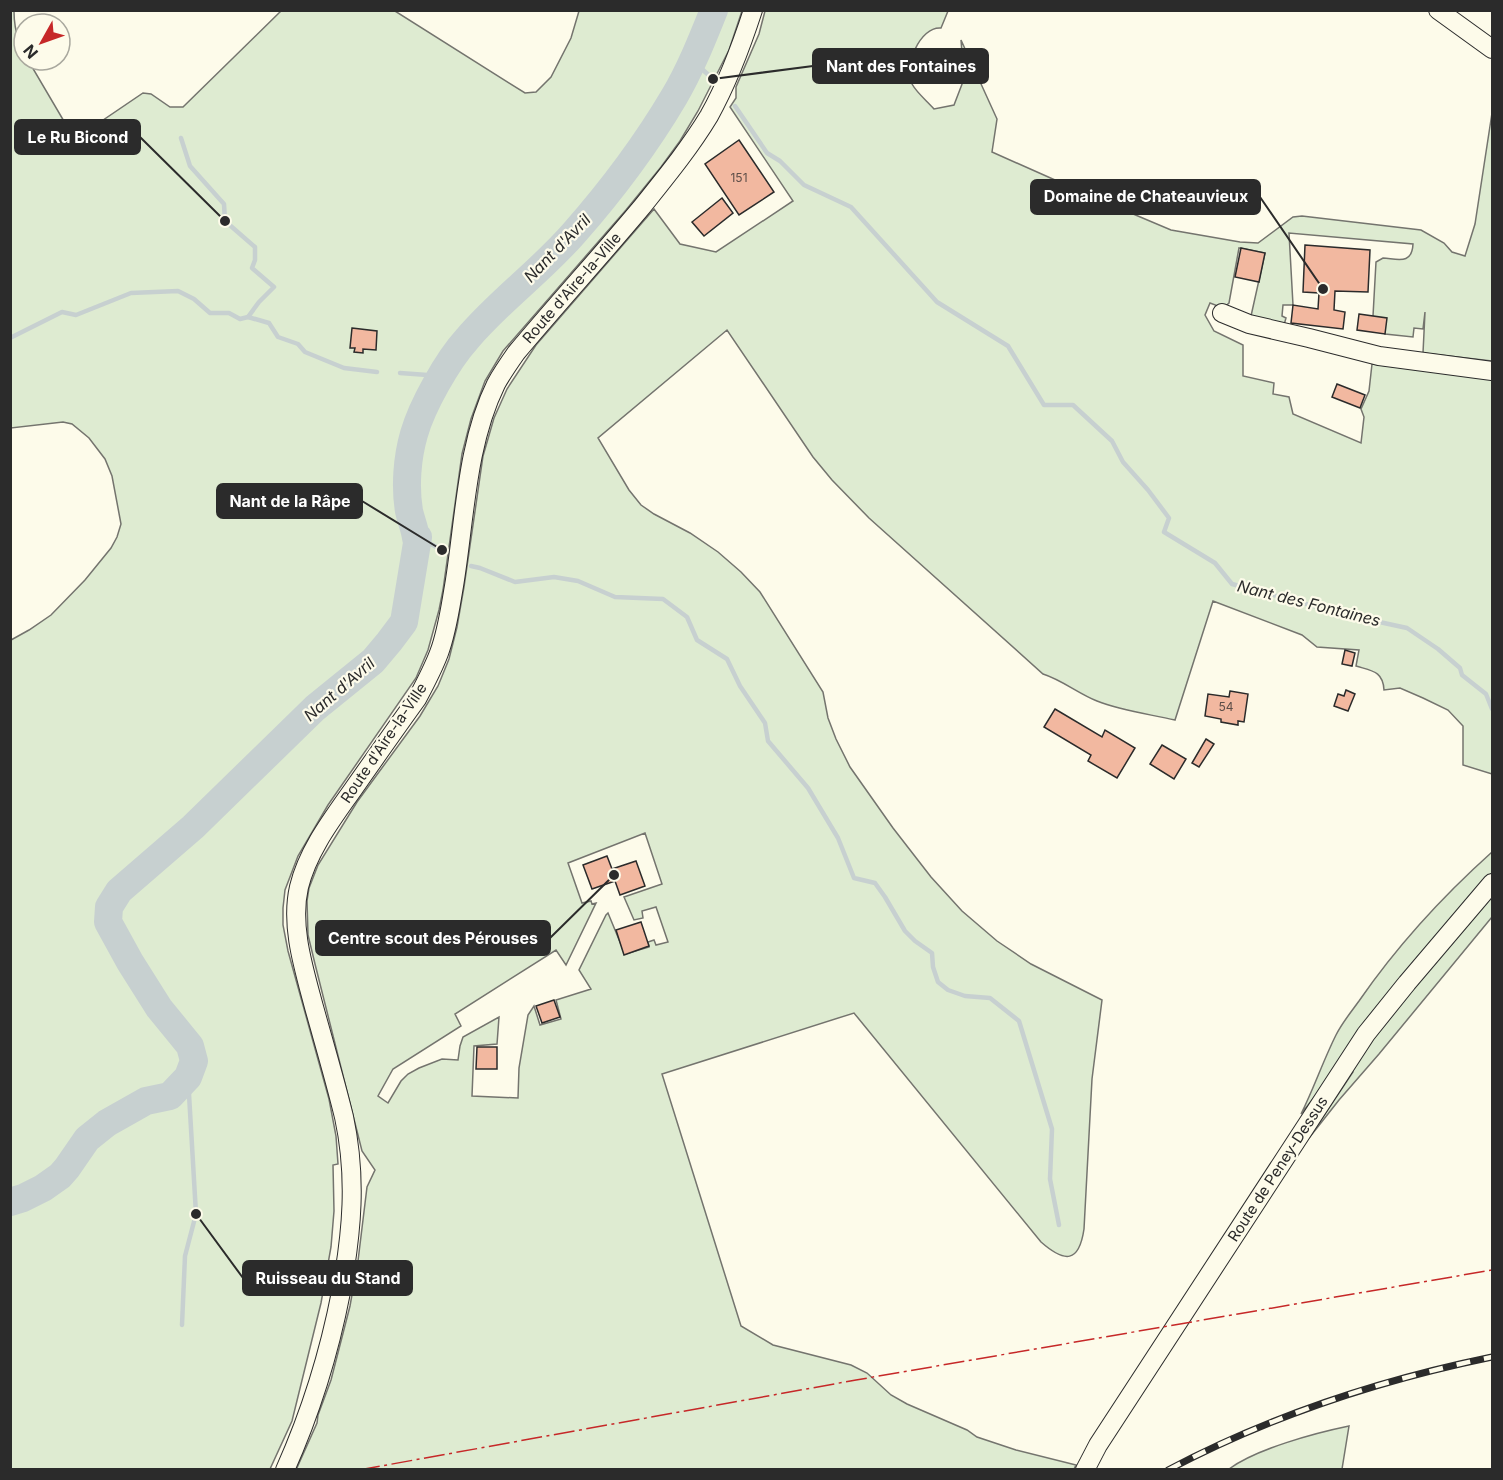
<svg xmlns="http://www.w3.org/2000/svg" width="1503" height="1480" viewBox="0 0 1503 1480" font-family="Inter,sans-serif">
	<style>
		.green { fill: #deebd1; stroke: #74746e; stroke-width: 1.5; fill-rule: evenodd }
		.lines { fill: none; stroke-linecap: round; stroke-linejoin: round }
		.stream { stroke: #c7d0d0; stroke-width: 4.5 }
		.river { stroke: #c7d0d0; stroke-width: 28 }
		.building { fill: #f2b8a0; stroke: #2b2b2b; stroke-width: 1.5 }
		.minor-casing { stroke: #2b2b2b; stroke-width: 20 }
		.minor { stroke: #fdfbea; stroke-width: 18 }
		.rail-casing { stroke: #2b2b2b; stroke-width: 7 }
		.rail { stroke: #fdfbea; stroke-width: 4.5; stroke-dasharray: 14; stroke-linecap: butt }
		.power { stroke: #c62828; stroke-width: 1.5; stroke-dasharray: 21 4.5 3 4.5; stroke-linecap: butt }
		.labels { text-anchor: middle; stroke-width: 4.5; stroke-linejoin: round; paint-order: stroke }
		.number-label { font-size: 12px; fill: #5d4e48 }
		.street-label { font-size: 15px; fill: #2b2b2b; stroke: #fdfbea }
		.water-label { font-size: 16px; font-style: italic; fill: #2b2b2b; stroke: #fdfbea }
		.leader { fill: none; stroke: #2b2b2b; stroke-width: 2 }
		.callout-dot { fill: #2b2b2b; stroke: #fdfbea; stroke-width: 2 }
		.callout { fill: #2b2b2b; stroke: #2b2b2b; stroke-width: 2 }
		.callout-label { font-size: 16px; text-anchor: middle; font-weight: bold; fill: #fff }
	</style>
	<rect width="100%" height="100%" fill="#fdfbea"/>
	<g class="green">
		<path d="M11 11H14C14 21 15 30 19 41 21 48 24 52 24 60H28L65 123 78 137 143 93 151 94 170 107H183L281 11H395L525 93 536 92 551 77 571 38 579 11H742L729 50 698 111 680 141 661 167 626 210 503 351 485 381 471 419 462 454 443 590 439 610 428 650 416 678 328 805 298 856 285 890 283 908V925L288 951 329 1099 336 1136 338 1164 333 1165 334 1211 331 1247 321 1303 292 1421 270 1469H11V640L29 630 51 615 85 580 111 548 117 537 121 524 112 476 105 459 89 438 72 424 63 422 11 428Z"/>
		<path d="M765 11H948L941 28C920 26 903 67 912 84 917 93 927 101 934 109L954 105 964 79 961 40 997 119 992 152 1100 200 1171 230 1240 242 1258 243 1293 217 1302 216 1421 230 1444 243 1452 252 1465 256 1475 224 1492 113V361L1423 353 1425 312 1423 329 1414 328 1413 337 1385 334 1373 316 1376 262 1383 258C1398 259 1412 265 1413 244L1289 233 1293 305H1283L1282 316 1286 318 1284 325 1251 316 1265 253 1239 248 1229 303 1223 308 1210 303 1205 315 1214 331 1243 345V376L1274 383 1273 394 1289 397 1293 414 1361 443 1364 417 1361 409 1369 391 1372 364 1492 379V774L1463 765V726L1448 710 1423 698 1400 688 1384 690C1383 671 1372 671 1356 666L1359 650 1317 647 1302 635 1213 601 1175 720C1149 714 1122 711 1097 701 1079 694 1062 680 1043 674L869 518 832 480 813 457 727 330 598 438 629 490 641 505 654 514 690 533 718 552 741 572 760 592 823 692 828 718 836 739 850 767 893 828 931 877 962 911 997 941 1031 964 1102 1000 1092 1079 1084 1229C1079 1263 1065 1263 1041 1242L854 1013 662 1074 741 1326 773 1345 851 1365 867 1373 891 1395 907 1404 967 1430 977 1437 1016 1450 1076 1465 1074 1469 296 1470 317 1423 318 1415 331 1380 350 1306 358 1261 367 1187 375 1170 362 1151 315 964 308 935 307 901 309 888 318 865 357 802 420 716 438 686 449 659 457 627 464 587 483 456 494 418 507 389 536 345 654 209 680 244 716 252 793 201 730 107 736 98V87L759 34ZM645 833 662 884 624 897 634 920 643 918 642 911 656 907 668 942 656 945 654 940 648 942 649 947 625 954 608 913 606 915 579 970 591 989 556 1000 561 1019 540 1025 534 1006 528 1015 519 1068 518 1098 472 1096 474 1046 497 1044 499 1017 463 1037 460 1046 458 1060 442 1059 419 1068 408 1074 401 1081 388 1103 378 1096 393 1069 461 1026 455 1014 556 950 566 965 596 903 592 904 591 901 582 903 568 863Z"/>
		<path d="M1492 852V873L1473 896 1301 1114C1314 1088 1323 1061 1336 1035 1342 1023 1351 1012 1359 1001 1397 946 1443 896 1492 852Z"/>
		<path d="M1492 894V917L1379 1054 1339 1100 1309 1138 1353 1072 1349 1069 1366 1045Z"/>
		<path d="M1349 1426 1342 1469H1229C1256 1449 1315 1433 1349 1426Z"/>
	</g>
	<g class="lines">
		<g class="stream">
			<path d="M693 61 713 79"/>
			<path d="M735 106 767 153 780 161 804 185 851 207 937 302 1008 346 1044 405H1073L1112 441 1123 462 1148 490 1169 518 1164 532 1215 563 1232 584 1347 615 1407 628 1438 649 1460 668 1462 675 1486 694 1492 709"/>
			<path d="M181 138 190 166 224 204 225 221 255 247V260L252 268 274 287 259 302 248 317"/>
			<path d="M10 338 62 312 76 315 131 293 178 291 194 299 210 313H229L240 319 248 317 269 323 278 337 298 344 305 352 344 368 377 372"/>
			<path d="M400 373 441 376"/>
			<path d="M418 537 442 550"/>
			<path d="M471 566 480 568 515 582 554 577 578 581 615 597 663 599 687 617 697 640 727 659 740 686 765 723 768 741 808 788 838 838 854 878 875 883 885 897 905 931 915 941 932 953 933 967 938 982 948 990 965 996 990 998 1019 1021 1052 1129 1050 1179 1059 1225"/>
			<path d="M182 1325 185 1256 196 1214 188 1077"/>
		</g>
		<path class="river" d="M10 1202 23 1198 43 1188 60 1176 67 1168 87 1139 107 1123 146 1101 170 1096 188 1077 194 1061 190 1046 159 1008 130 962 108 922 109 907 119 891 193 827 315 708 373 661 389 642 404 622 418 537 416 538C415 529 411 520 409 511 405 487 407 458 414 434 422 406 447 361 467 339 499 301 541 271 574 233 611 191 645 146 674 97 690 70 702 40 714 10"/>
	</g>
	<g class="building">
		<path d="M739 140 774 192 739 215 705 164Z"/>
		<path d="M722 198 733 213 704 236 692 222Z"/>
		<path d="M1305 245 1370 250 1368 292 1335 291 1334 310 1345 312 1343 329 1291 323 1293 305 1318 309 1319 293 1303 292Z"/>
		<path d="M1241 248 1265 253 1259 282 1235 277Z"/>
		<path d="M1359 314 1387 318 1385 334 1357 330Z"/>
		<path d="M352 328 377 331 376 350 363 349V353L354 352 355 348H350Z"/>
		<path d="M1337 384 1365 395 1360 408 1332 397Z"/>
		<path d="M1345 650 1355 653 1352 666 1342 664Z"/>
		<path d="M1346 690 1355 694 1348 711 1334 706 1338 694 1344 696Z"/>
		<path d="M1230 691 1248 694 1244 722 1238 721V725L1221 722V719L1205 716 1208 694 1229 697Z"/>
		<path d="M1055 709 1102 737 1105 730 1135 748 1117 778 1088 761 1091 755 1044 727Z"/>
		<path d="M1206 739 1214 744 1199 767 1192 763Z"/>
		<path d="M1162 745 1186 759 1174 779 1150 764Z"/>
		<path d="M607 856 612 869 636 861 645 886 620 895 615 881 592 889 583 865Z"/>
		<path d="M641 922 649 946 624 955 616 930Z"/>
		<path d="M554 1000 560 1017 542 1023 536 1006Z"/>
		<path d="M477 1047H497V1069H476Z"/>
	</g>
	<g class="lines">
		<g class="minor-casing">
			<g id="minor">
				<path d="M1438 10 1492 49"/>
				<path d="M1222 313 1249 324 1309 338 1379 356 1492 371"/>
				<path d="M285 1470C311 1412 329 1354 341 1292 352 1232 357 1177 344 1117 335 1080 324 1043 314 1007 304 969 290 926 299 887 308 850 333 818 354 788 375 758 396 728 417 699 425 684 433 669 439 653 447 632 450 609 454 586 465 520 466 445 496 384 502 373 509 363 516 353 557 304 600 257 641 208 665 178 689 149 709 116 728 82 741 47 753 10"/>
				<path d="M1085 1470 1098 1445 1366 1034 1407 983 1492 883"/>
			</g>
		</g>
		<use href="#minor" class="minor"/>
		<g class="rail-casing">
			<path id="rail" d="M1168 1470C1270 1416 1380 1380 1492 1357"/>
		</g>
		<use href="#rail" class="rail"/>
		<path class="power" d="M359 1470 856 1380 1492 1270"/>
	</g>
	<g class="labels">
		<g class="number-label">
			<text x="739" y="182">151</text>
			<text x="1226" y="711">54</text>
		</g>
		<g class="street-label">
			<text transform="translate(572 288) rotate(-49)" y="5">Route d'Aire-la-Ville</text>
			<text transform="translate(384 743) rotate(-56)" y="5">Route d'Aire-la-Ville</text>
			<text transform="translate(1278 1169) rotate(-57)" y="5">Route de Peney-Dessus</text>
		</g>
		<g class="water-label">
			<text transform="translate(557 248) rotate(-46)" y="6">Nant d'Avril</text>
			<text transform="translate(1309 603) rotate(14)" y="6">Nant des Fontaines</text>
			<text transform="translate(339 689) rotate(-41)" y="6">Nant d'Avril</text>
		</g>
	</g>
	<path class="leader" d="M713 79L813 66M225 221L140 137M1323 289L1260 197M442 550L362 501M614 875L550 938M196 1214L243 1278"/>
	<g class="callout-dot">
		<circle cx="713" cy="79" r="6"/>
		<circle cx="225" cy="221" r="6"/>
		<circle cx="1323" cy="289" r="6"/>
		<circle cx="442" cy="550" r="6"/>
		<circle cx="614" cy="875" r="6"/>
		<circle cx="196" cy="1214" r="6"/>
	</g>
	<g class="callout">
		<rect x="813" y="49" width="175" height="34" rx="6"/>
		<rect x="15" y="120" width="125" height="34" rx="6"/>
		<rect x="1031" y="180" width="229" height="34" rx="6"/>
		<rect x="217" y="484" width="145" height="34" rx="6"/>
		<rect x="316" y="921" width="234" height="34" rx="6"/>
		<rect x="243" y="1261" width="169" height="34" rx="6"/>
	</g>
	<g class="callout-label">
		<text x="901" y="72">Nant des Fontaines</text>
		<text x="78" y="143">Le Ru Bicond</text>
		<text x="1146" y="202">Domaine de Chateauvieux</text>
		<text x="290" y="507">Nant de la Râpe</text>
		<text x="433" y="944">Centre scout des Pérouses</text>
		<text x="328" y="1284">Ruisseau du Stand</text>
	</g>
	<rect width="1503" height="1480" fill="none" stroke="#2b2b2b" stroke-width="24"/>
	<g transform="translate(42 42) rotate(230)"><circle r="28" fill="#fdfbea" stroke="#a9a89e" stroke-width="1.5"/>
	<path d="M0-4.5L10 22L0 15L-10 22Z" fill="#c62828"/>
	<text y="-9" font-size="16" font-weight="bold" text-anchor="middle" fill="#2b2b2b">N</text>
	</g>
</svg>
